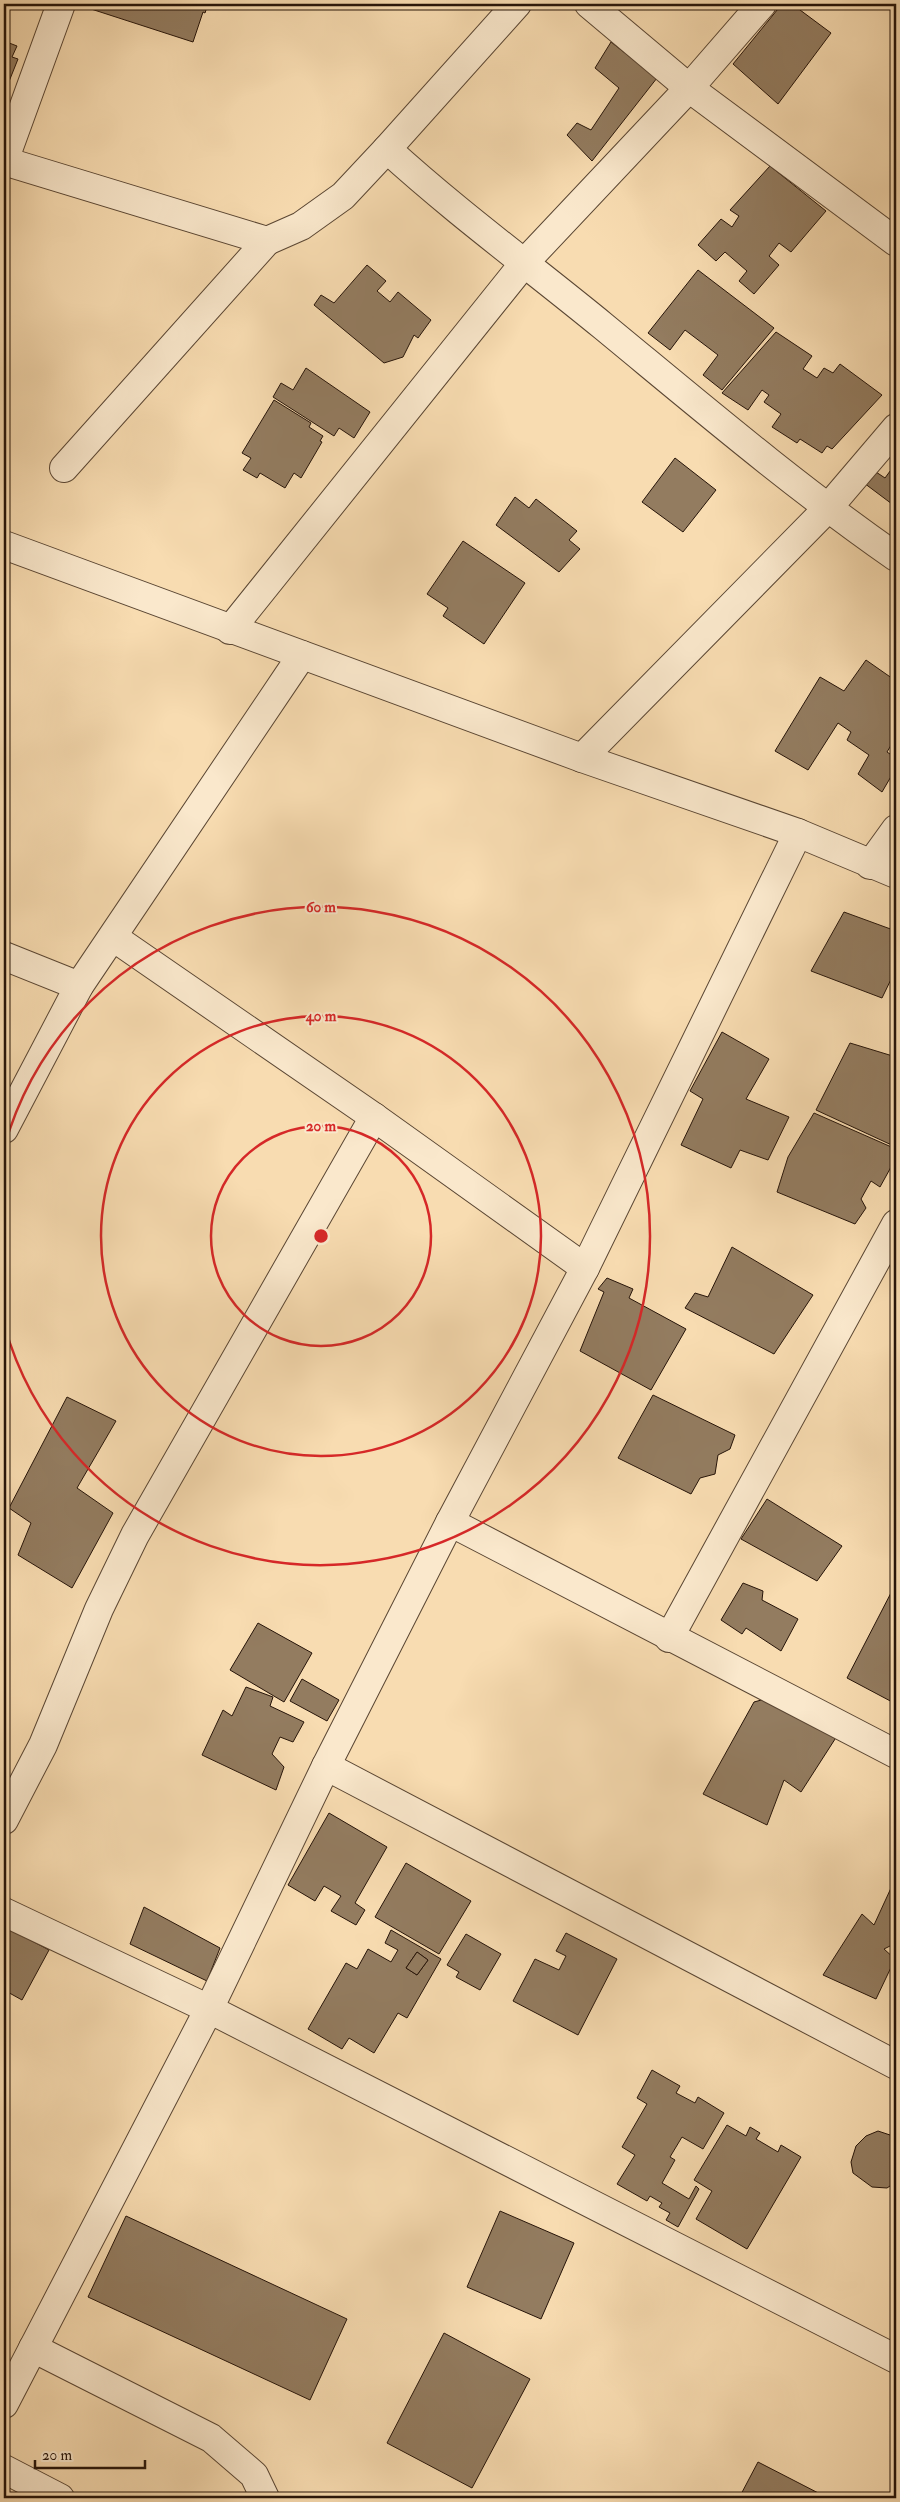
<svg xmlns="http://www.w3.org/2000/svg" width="900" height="2502" viewBox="0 0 900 2502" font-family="'IM FELL Double Pica',serif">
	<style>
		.building { fill: #937c60; stroke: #261409; fill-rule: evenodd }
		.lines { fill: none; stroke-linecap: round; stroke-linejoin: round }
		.minor-casing { stroke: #5a4633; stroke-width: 30 }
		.minor { stroke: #fae8cc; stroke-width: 28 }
		.ring { fill: none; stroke: #d62828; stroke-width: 2.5 }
		.centre { fill: #d62828; stroke: #fae8cc; stroke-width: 2.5 }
		.ring-label { font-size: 15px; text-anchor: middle; font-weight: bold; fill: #d62828; stroke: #fae8cc; stroke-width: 4; stroke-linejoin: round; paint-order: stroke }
	</style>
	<rect width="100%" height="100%" fill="#f8dcb1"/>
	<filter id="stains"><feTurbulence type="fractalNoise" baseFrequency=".004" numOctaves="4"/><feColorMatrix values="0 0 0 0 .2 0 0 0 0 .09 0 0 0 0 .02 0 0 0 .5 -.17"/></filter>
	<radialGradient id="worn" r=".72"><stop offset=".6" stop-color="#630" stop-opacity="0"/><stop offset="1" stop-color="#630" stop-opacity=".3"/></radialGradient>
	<g class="building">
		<path d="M90 4H208L205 13 203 12 193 42 88 8Z"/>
		<path d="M782 4H792L831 33 778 104 733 64Z"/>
		<path d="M4 41 17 46 12 57 18 59 4 94Z"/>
		<path d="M611 42 657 78 592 161 567 135 577 123 591 130 619 88 595 68Z"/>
		<path d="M770 166 826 211 791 252 779 243 769 256 779 265 754 294 739 281 747 271 725 252 716 261 698 245 721 219 732 227 739 216 730 210Z"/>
		<path d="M367 265 386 281 377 291 390 302 398 292 431 320 418 338 414 335 403 357 384 363 314 305 321 295 334 303Z"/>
		<path d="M698 270 774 328 722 390 703 375 718 355 685 330 670 350 648 333Z"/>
		<path d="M776 332 812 356 803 369 817 378 824 368 833 373 840 364 882 395 832 449 827 446 822 453 800 439 797 443 772 427 781 414 764 402 769 395 762 390 748 410 722 393Z"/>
		<path d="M306 368 370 412 354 438 339 428 334 436 273 397 281 383 293 390Z"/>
		<path d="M274 400 311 423 309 427 323 436 320 441 322 442 301 478 294 473 285 488 260 473 257 478 243 470 251 458 242 453Z"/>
		<path d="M675 458 716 490 683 532 642 502Z"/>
		<path d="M896 463V507L864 483 873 470 885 478Z"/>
		<path d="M515 497 529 508 536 499 577 531 569 540 580 549 559 572 496 525Z"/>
		<path d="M463 541 525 583 484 644 443 616 448 608 427 594Z"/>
		<path d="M866 660 896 681V737L887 752 896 758V768L882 792 858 774 869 755 847 740 851 732 838 723 808 770 775 751 820 677 844 691Z"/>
		<path d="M844 912 896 931V969L882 998 811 971Z"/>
		<path d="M722 1032 769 1059 746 1099 789 1117 768 1160 740 1150 731 1168 681 1145 703 1099 690 1091Z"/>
		<path d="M850 1043 896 1057V1147L816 1110Z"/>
		<path d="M814 1113 896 1149V1158L880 1187 871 1181 861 1199 866 1208 855 1224 777 1192 788 1157Z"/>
		<path d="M732 1247 813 1295 774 1354 685 1308 695 1293 708 1297Z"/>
		<path d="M607 1278 633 1289 629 1298 686 1329 651 1390 580 1351 604 1292 598 1289Z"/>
		<path d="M653 1395 735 1435 730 1449 718 1455 715 1474 700 1478 691 1494 618 1458Z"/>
		<path d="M67 1397 116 1421 77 1488 113 1513 72 1588 18 1555 31 1523 9 1508Z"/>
		<path d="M767 1499 842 1546 817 1581 741 1539Z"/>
		<path d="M743 1583 763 1591 762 1600 798 1619 781 1651 746 1628 742 1634 721 1620Z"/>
		<path d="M893 1589 896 1590V1704L847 1678Z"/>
		<path d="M258 1623 312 1653 284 1702 230 1670Z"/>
		<path d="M302 1679 339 1700 327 1721 290 1701Z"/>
		<path d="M246 1687 273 1697 270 1706 304 1722 293 1742 280 1737 272 1754 284 1767 276 1790 202 1755 223 1710 232 1716Z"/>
		<path d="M765 1699 837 1736 801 1792 784 1780 767 1825 703 1794 754 1702Z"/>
		<path d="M329 1813 387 1847 355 1903 365 1910 356 1925 331 1911 341 1896 324 1886 315 1901 288 1885Z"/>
		<path d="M406 1863 471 1901 439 1954 375 1917Z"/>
		<path d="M891 1888 896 1892V1943L884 1949 895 1959 876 1999 823 1975 862 1914 874 1925Z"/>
		<path d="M144 1907 220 1948 207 1981 130 1944Z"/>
		<path d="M4 1926 49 1950 22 2000 4 1990Z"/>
		<path d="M391 1930 441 1959 407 2018 398 2013 374 2053 349 2038 342 2049 308 2029 346 1963 357 1969 368 1949 391 1962 398 1950 385 1943ZM417 1952 428 1960 417 1975 406 1968Z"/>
		<path d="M566 1933 617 1959 578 2035 513 2001 535 1959 559 1970 566 1956 556 1951Z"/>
		<path d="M466 1934 501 1954 480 1990 456 1977 459 1972 447 1965Z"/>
		<path d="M417 1952 428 1960 417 1975 406 1968Z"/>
		<path d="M652 2070 680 2086 676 2093 695 2103 698 2097 724 2113 703 2149 682 2137 670 2157 675 2160 662 2183 689 2199 696 2186 699 2189 678 2227 666 2220 670 2213 659 2207 662 2203 650 2196 647 2201 617 2184 635 2155 622 2147 647 2104 637 2098Z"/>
		<path d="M727 2125 746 2136 750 2127 760 2133 756 2139 778 2152 781 2145 801 2157 747 2249 696 2219 712 2191 694 2180Z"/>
		<path d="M878 2131 896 2137V2182L887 2188 872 2187 853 2173 851 2162 856 2146 866 2136Z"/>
		<path d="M500 2211 574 2243 541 2319 467 2287Z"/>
		<path d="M126 2216 347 2319 310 2400 88 2297Z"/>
		<path d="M444 2333 530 2379 472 2488 387 2443Z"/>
		<path d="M758 2462 828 2498H739Z"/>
	</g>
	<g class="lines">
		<g class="minor-casing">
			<g id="minor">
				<path d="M517 4 387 149C456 212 531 267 603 326 699 405 794 486 896 557"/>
				<path d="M589 4 689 88 896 242"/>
				<path d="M4 161 267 241 301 226 343 196 387 149"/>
				<path d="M4 161 61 4"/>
				<path d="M64 468 267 241"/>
				<path d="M4 545 582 758 798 833 896 874"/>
				<path d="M230 630 525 262 689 88 762 4"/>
				<path d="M582 758 827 509 896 428"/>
				<path d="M870 865 896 829"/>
				<path d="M113 937 374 1117 585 1268"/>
				<path d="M4 956 79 986"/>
				<path d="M4 1129 79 986 302 655"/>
				<path d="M450 1522 896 1754"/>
				<path d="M669 1638 896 1224"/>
				<path d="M326 1766 896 2065"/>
				<path d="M4 1820 43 1745 99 1609 135 1535 374 1117"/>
				<path d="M4 1912 209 2009 896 2359"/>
				<path d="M33 2348 211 2438 254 2475 265 2498"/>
				<path d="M4 2404 209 2009 326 1766 450 1522 585 1268 798 833"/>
				<path d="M4 2469 60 2498"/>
			</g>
		</g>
		<use href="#minor" class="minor"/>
	</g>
	<g class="ring">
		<circle cx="321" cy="1236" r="110"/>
		<circle cx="321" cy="1236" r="220"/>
		<path d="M4 1148A329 329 0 1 1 4 1324"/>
	</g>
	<circle cx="321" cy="1236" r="8" class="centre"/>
	<g class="ring-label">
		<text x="321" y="912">60 m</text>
		<text x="321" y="1021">40 m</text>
		<text x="321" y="1131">20 m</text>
	</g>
	<rect width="900" height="2502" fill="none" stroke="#f8dcb1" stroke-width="20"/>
	<rect x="5" y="5" width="890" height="2492" fill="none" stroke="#261409" stroke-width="2.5"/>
	<rect x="10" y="10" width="880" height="2482" fill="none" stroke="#261409"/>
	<path d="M35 2460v8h110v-8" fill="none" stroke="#261409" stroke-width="2.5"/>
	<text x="42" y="2460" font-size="15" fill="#261409" stroke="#fae8cc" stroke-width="4" paint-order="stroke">20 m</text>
	<rect width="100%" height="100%" filter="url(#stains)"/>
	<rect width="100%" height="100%" fill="url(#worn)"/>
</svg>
